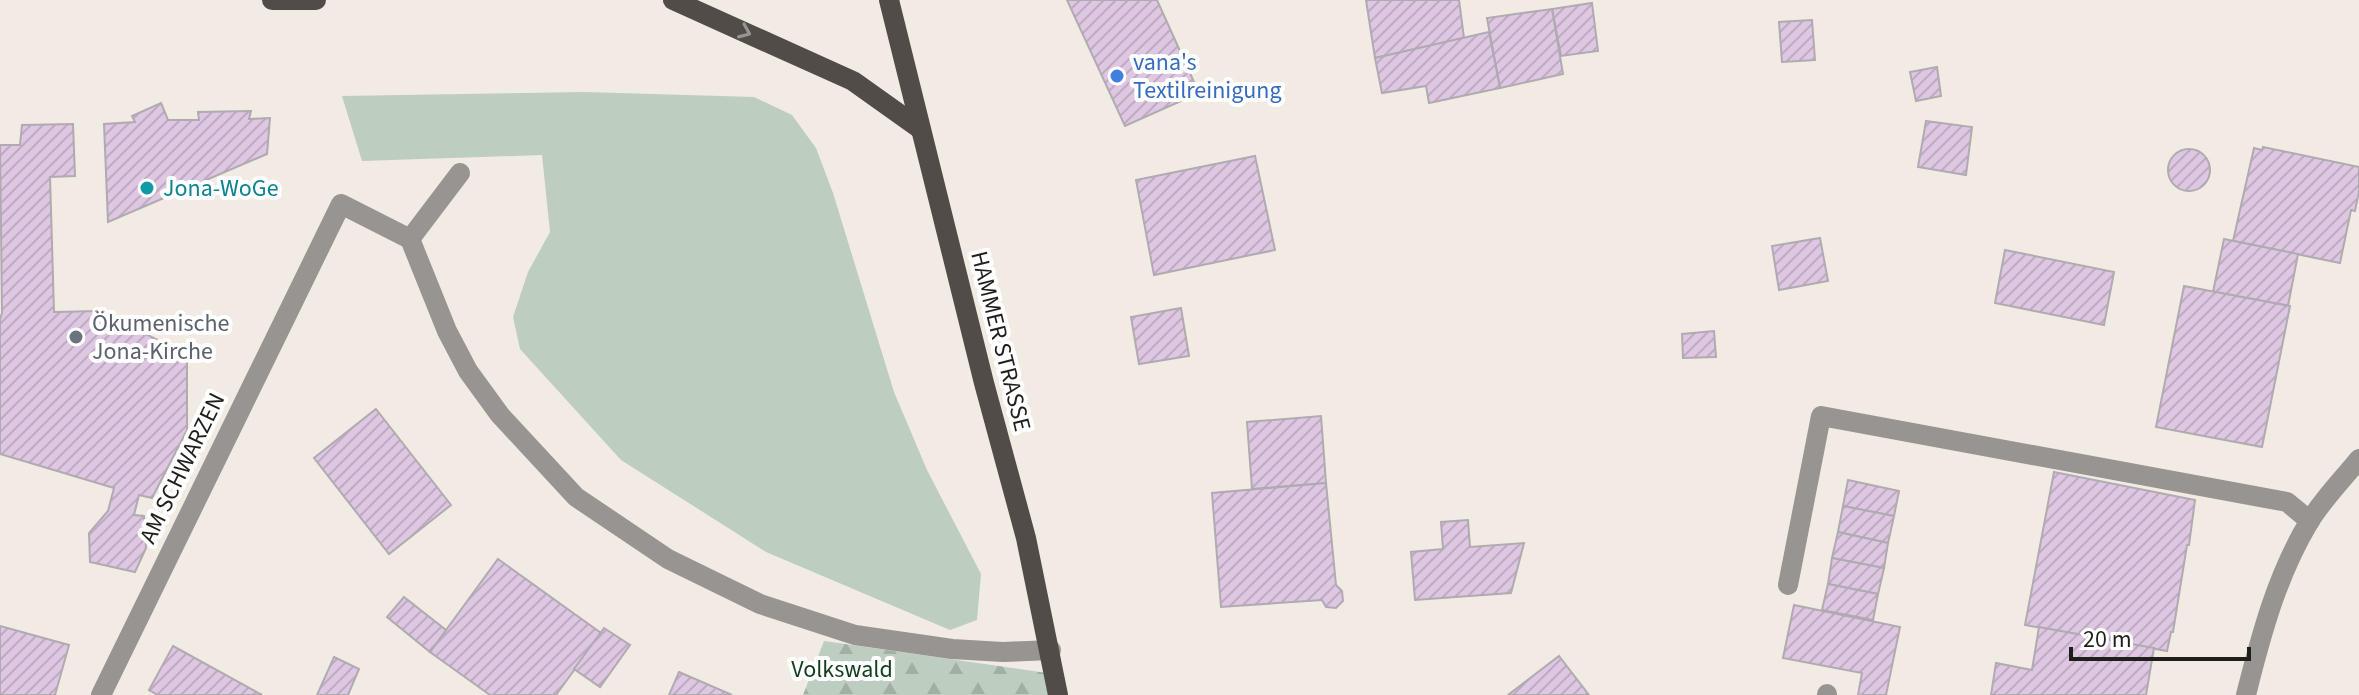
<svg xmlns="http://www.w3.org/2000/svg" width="2359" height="695" viewBox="0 0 2359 695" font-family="'Source Sans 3',sans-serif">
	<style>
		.green { fill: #bdcdbf }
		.forest { fill: url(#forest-firs) }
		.building { fill: url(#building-hatch); stroke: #b0aab1; stroke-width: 2 }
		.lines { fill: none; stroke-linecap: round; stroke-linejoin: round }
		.minor { stroke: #979491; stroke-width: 20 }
		.major { stroke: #524c48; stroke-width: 20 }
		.oneway { stroke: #979491 }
		.shop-dot { fill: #3f7fe0; stroke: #fff; stroke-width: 3 }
		.culture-dot { fill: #0f9aa8; stroke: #fff; stroke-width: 3 }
		.worship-dot { fill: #6b7280; stroke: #fff; stroke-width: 3 }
		.labels { text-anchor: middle; stroke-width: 8; stroke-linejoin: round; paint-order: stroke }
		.shop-label { font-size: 24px; fill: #366cbe; stroke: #fff; text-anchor: start }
		.culture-label { font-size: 24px; fill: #0d838f; stroke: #fff; text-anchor: start }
		.worship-label { font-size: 24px; fill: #5b616d; stroke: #fff; text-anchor: start }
		.street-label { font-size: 24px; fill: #201e1b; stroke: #fff }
		.park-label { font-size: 24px; fill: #113e1e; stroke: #fff }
	</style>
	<defs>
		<pattern id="forest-firs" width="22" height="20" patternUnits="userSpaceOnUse" patternTransform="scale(2)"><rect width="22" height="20" fill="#bdcdbf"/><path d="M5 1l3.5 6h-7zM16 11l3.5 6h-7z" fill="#a2b0a4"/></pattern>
		<pattern id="building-hatch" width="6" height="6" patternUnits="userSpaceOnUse" patternTransform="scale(2)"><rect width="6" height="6" fill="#dec7e2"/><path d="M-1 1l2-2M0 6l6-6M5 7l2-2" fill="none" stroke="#beaac1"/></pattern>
	</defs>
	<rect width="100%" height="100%" fill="#f2ebe3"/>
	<path class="green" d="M585 92 754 97 792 115 816 148 833 193 894 392 927 470 981 574 977 620 950 630 766 552 621 460 520 349 513 317 528 272 550 232 542 155 362 161 342 96Z"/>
	<path class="forest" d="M824 641 1054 674 1058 695H803Z"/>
	<g class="building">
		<path d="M1067 0H1157L1199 93 1125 126Z"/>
		<path d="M1366 0H1459L1464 38 1375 58Z"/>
		<path d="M1592 3 1598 51 1561 56 1552 9Z"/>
		<path d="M1552 9 1563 74 1500 88 1487 18Z"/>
		<path d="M1812 20 1815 60 1782 62 1779 22Z"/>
		<path d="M1489 32 1500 88 1429 103 1426 86 1382 93 1375 58Z"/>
		<path d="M1937 67 1941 96 1916 101 1910 72Z"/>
		<path d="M161 103 168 120H199L198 112 251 111 249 119 270 118 267 154 108 222 104 124 135 122 132 116Z"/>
		<path d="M1926 121 1972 127 1966 175 1918 167Z"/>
		<path d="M73 124 75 176 50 177 54 312 101 311 187 355V430L152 498 139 495 134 515 144 516 146 548 135 572 90 562 89 533 108 511 114 488 0 454V319L2 313 0 145H20L22 125Z"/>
		<path d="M2263 147 2359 167V192L2355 211 2351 210 2340 263 2233 241 2254 148 2262 150Z"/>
		<circle cx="2189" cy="170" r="21"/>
		<path d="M1255 156 1275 250 1154 275 1136 180Z"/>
		<path d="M1820 238 1828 281 1779 290 1772 246Z"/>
		<path d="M2224 239 2298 254 2288 306 2213 292Z"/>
		<path d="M2005 250 2114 272 2104 325 1995 303Z"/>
		<path d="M2184 286 2290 306 2262 447 2156 427Z"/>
		<path d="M1181 308 1189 356 1139 364 1131 317Z"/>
		<path d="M1714 331 1716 357 1683 358 1682 334Z"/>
		<path d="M376 409 451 505 389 554 314 458Z"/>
		<path d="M1321 416 1326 483 1252 489 1247 422Z"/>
		<path d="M2054 472 2195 500 2189 545H2187L2173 632H2171L2167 651 2025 625Z"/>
		<path d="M1848 480 1899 491 1894 516 1843 506Z"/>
		<path d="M1326 483 1336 585 1342 591 1343 601 1336 608 1326 607 1322 600 1221 607 1212 493Z"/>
		<path d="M1843 506 1894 516 1888 543 1838 532Z"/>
		<path d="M1468 520 1470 547 1524 543 1511 593 1415 600 1411 552 1443 549 1441 522Z"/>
		<path d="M1838 532 1888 543 1884 568 1832 558Z"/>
		<path d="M1832 558 1884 568 1878 594 1828 584Z"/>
		<path d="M498 559 601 633 556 695H490L430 652Z"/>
		<path d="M1828 584 1878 594 1873 620 1822 610Z"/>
		<path d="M404 597 446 630 430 652 387 617Z"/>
		<path d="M1794 605 1900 627 1886 695H1858L1862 673 1783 658Z"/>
		<path d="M0 626 69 645 55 695H0Z"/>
		<path d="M2039 627 2154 648 2146 695H1991L1996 663 2032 670Z"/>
		<path d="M604 628 630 645 600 687 574 669Z"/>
		<path d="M173 646 262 695H158L149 690Z"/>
		<path d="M1559 656 1589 695H1508Z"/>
		<path d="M334 657 359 669 348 695H317Z"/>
		<path d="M679 672 732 695H669Z"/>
	</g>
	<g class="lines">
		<g class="minor">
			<path d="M410 239 460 173"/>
			<path d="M1788 585 1821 416 2287 502 2310 521"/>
			<path d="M1827 694V695"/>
			<path d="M101 695 341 204 410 239 447 331 468 371 500 415 576 497 668 559 760 604 855 635 952 649 1003 652 1051 650"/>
			<path d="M2246 695C2261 635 2277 575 2309 522 2323 499 2343 479 2359 459"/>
		</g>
		<g class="major">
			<path d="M272 0H316"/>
			<path d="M673 0 853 81 919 128"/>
			<path d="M889 0 984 383 1026 538 1058 695"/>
		</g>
	</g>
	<defs><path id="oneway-chevron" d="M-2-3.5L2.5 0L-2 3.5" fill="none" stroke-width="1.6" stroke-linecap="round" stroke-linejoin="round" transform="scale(2)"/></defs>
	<use class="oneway" href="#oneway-chevron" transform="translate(745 32) rotate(23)"/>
	<circle class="shop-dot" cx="1117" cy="76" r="8"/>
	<circle class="culture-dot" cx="147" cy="188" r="8"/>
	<circle class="worship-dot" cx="76" cy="337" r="8"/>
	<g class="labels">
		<g class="shop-label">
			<text x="1133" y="70">vana's<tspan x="1133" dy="28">Textilreinigung</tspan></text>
		</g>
		<g class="culture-label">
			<text x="163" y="196">Jona-WoGe</text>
		</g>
		<g class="worship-label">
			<text x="92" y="331">Ökumenische<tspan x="92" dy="28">Jona-Kirche</tspan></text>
		</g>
		<g class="street-label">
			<text transform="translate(1001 341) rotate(76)" y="8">HAMMER STRASSE</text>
			<text transform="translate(182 468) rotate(-64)" y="8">AM SCHWARZEN</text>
		</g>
		<g class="park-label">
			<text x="842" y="677">Volkswald</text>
		</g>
	</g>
	<path d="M2071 647v12h178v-12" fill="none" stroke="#201e1b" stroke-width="4"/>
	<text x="2083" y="647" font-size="24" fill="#201e1b" stroke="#ffffff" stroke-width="6" paint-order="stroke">20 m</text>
</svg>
